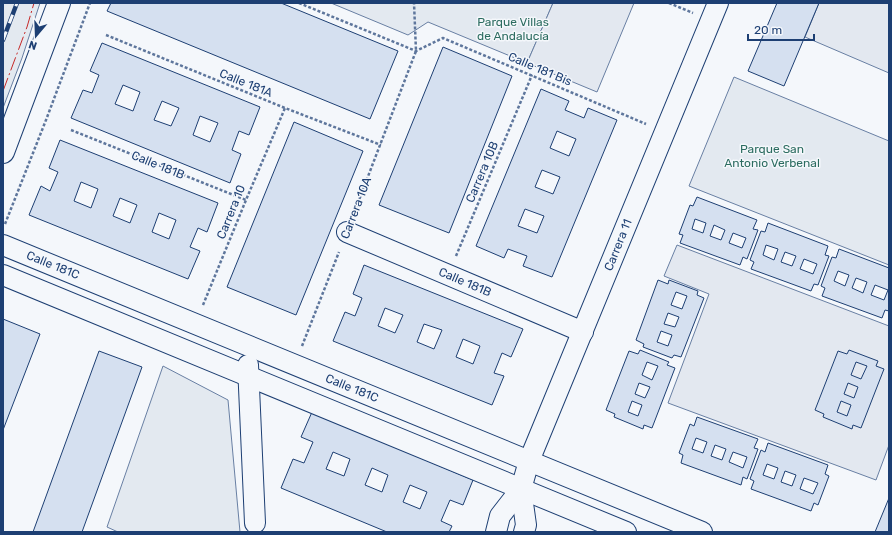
<svg xmlns="http://www.w3.org/2000/svg" width="892" height="535" viewBox="0 0 892 535" font-family="Rubik,sans-serif">
	<style>
		.green { fill: #e3e9f0; stroke: #687fa3 }
		.parking { fill: #e3e8f0; stroke: #687fa3 }
		.building { fill: #d5e0f0; stroke: #1d3f73; fill-rule: evenodd }
		.lines { fill: none; stroke-linecap: round; stroke-linejoin: round }
		.street-casing { stroke: #1d3f73; stroke-width: 22 }
		.primary-casing { stroke: #1d3f73; stroke-width: 24 }
		.path { stroke: #5e769c; stroke-width: 2.5; stroke-dasharray: 3 2; stroke-linecap: butt }
		.street { stroke: #f4f7fb; stroke-width: 20 }
		.primary { stroke: #f4f7fb; stroke-width: 22 }
		.rail-casing { stroke: #1d3f73; stroke-width: 4.5 }
		.rail { stroke: #f4f7fb; stroke-width: 3; stroke-dasharray: 9; stroke-linecap: butt }
		.power { stroke: #c62828; stroke-width: 1; stroke-dasharray: 14 3 2 3; stroke-linecap: butt }
		.labels { text-anchor: middle; stroke-width: 3; stroke-linejoin: round; paint-order: stroke }
		.park-label { font-size: 12px; fill: #2c6c60; stroke: #f4f7fb }
		.street-label { font-size: 12px; fill: #1d3f73; stroke: #f4f7fb }
	</style>
	<rect width="100%" height="100%" fill="#f4f7fb"/>
	<g class="green">
		<path d="M3 3H40L22 58 3 108Z"/>
		<path d="M331 3H553L527 63 428 22 408 35Z"/>
		<path d="M734 77 889 141V265L689 186Z"/>
		<path d="M163 366 228 400 240 532H118L107 527Z"/>
	</g>
	<g class="parking">
		<path d="M553 3H634L597 92 527 63Z"/>
		<path d="M819 3H889V73L805 37Z"/>
		<path d="M677 245 889 326V445L876 480 668 403 709 294 664 276Z"/>
	</g>
	<g class="building">
		<path d="M111 3H281L398 51 370 119 107 11Z"/>
		<path d="M777 3H819L784 86 748 71Z"/>
		<path d="M102 43 260 107 249 135 239 131 232 150 241 154 230 183 71 118 83 90 92 93 99 75 90 71ZM123 85 140 92 133 111 115 104ZM162 101 179 108 171 126 154 120ZM200 116 218 123 210 142 193 135Z"/>
		<path d="M443 47 512 76 449 233 379 205Z"/>
		<path d="M541 89 569 101 565 110 584 118 588 108 617 120 552 277 523 266 527 256 508 249 504 258 476 246ZM557 131 576 139 569 156 550 148ZM542 170 560 177 553 194 535 187ZM525 209 544 216 537 233 518 226Z"/>
		<path d="M294 122 363 151 296 315 227 287Z"/>
		<path d="M60 140 218 203 207 232 198 228 190 247 200 251 188 279 29 215 41 186 50 191 58 172 49 168ZM81 182 98 189 91 208 74 201ZM120 198 137 205 130 223 113 216ZM159 213 176 220 169 239 152 232Z"/>
		<path d="M697 197 757 220 753 229 758 230 747 259 743 257 740 265 680 243 683 235 679 234 690 205 693 206ZM695 219 706 223 703 233 692 229ZM714 225 725 230 721 240 710 236ZM733 233 746 238 742 248 729 243Z"/>
		<path d="M768 223 828 246 825 255 829 256 818 285 814 284 811 291 751 269 754 262 750 260 761 231 765 232ZM766 245 778 249 774 260 763 255ZM785 252 796 256 792 266 781 262ZM804 259 817 264 813 274 800 269Z"/>
		<path d="M839 249 889 268V311L885 310 882 318 822 296 825 288 821 286 832 257 836 258ZM838 271 849 275 845 286 834 281ZM856 278 867 282 863 293 852 288ZM875 285 888 290 884 300 871 295Z"/>
		<path d="M364 265 523 329 511 357 502 353 494 373 504 376 492 405 333 341 345 312 355 316 362 298 353 294ZM385 308 403 315 395 333 378 326ZM424 324 442 330 434 349 417 342ZM463 339 480 346 473 364 456 357Z"/>
		<path d="M658 280 668 284 669 280 698 291 697 295 704 298 681 357 674 355 672 358 643 347 644 344 636 340ZM676 292 687 296 682 309 671 305ZM668 313 679 317 675 327 664 324ZM661 331 672 335 668 346 657 342Z"/>
		<path d="M3 319 40 334 3 430Z"/>
		<path d="M640 350 669 362 667 365 675 368 652 428 644 425 643 429 614 417 615 414 606 410 629 351 638 354ZM647 362 658 366 652 380 642 375ZM639 383 650 387 645 398 635 394ZM632 401 642 405 638 416 628 412Z"/>
		<path d="M849 350 878 361 876 366 884 369 861 428 853 425 852 429 823 417 824 414 815 410 838 351 847 354ZM856 362 867 366 861 379 851 375ZM848 383 858 387 854 398 844 394ZM841 401 851 405 847 416 837 412Z"/>
		<path d="M99 351 142 367 82 532H33Z"/>
		<path d="M312 412 473 480 463 505 450 500 441 521 452 526 449 532H387L281 488 293 459 304 463 313 442 301 437ZM333 452 350 459 344 476 326 469ZM372 468 388 475 382 492 365 485ZM410 485 427 492 420 509 403 502Z"/>
		<path d="M697 417 758 439 754 448 758 449 747 479 743 477 741 485 681 463 683 455 679 453 690 424 694 426ZM696 438 707 442 703 453 692 449ZM715 445 726 449 722 460 711 456ZM733 452 747 457 743 468 729 462Z"/>
		<path d="M768 443 828 465 825 474 829 476 818 505 814 503 811 511 751 489 754 481 750 479 761 450 765 452ZM767 464 778 468 774 479 763 475ZM785 471 796 475 792 486 781 482ZM804 478 818 483 813 494 800 489Z"/>
		<path d="M889 498V532H875Z"/>
	</g>
	<g class="lines">
		<g class="street-casing">
			<g id="street">
				<path d="M347 232 583 332"/>
				<path d="M3 245 702 532"/>
				<path d="M3 275 626 532"/>
				<path d="M248 365 255 523"/>
				<path d="M521 489 526 525 524 532"/>
				<path d="M496 532 500 516 521 489 529 461 718 3"/>
			</g>
		</g>
		<g class="primary-casing">
			<path id="primary" d="M3 152 59 3"/>
		</g>
		<g class="path">
			<path d="M299 3 416 51 443 38 646 124"/>
			<path d="M669 3 693 13"/>
			<path d="M106 35 285 108 381 145"/>
			<path d="M71 130 246 200"/>
			<path d="M354 213 416 51 414 3"/>
			<path d="M5 224 46 120 90 3"/>
			<path d="M456 256 532 75"/>
			<path d="M203 305 246 200 285 108"/>
			<path d="M302 346 339 252"/>
		</g>
		<use href="#street" class="street"/>
		<use href="#primary" class="primary"/>
		<g class="rail-casing">
			<path id="rail" d="M3 40 17 3"/>
		</g>
		<use href="#rail" class="rail"/>
		<path class="power" d="M3 91 27 27 34 3"/>
	</g>
	<g class="labels">
		<g class="park-label">
			<text x="513" y="26">Parque Villas<tspan x="513" dy="14">de Andalucía</tspan></text>
			<text x="772" y="153">Parque San<tspan x="772" dy="14">Antonio Verbenal</tspan></text>
		</g>
		<g class="street-label">
			<text transform="translate(540 69) rotate(23)" y="4">Calle 181 Bis</text>
			<text transform="translate(246 83) rotate(22)" y="4">Calle 181A</text>
			<text transform="translate(158 165) rotate(22)" y="4">Calle 181B</text>
			<text transform="translate(482 172) rotate(-67)" y="4">Carrera 10B</text>
			<text transform="translate(356 208) rotate(-69)" y="4">Carrera 10A</text>
			<text transform="translate(231 212) rotate(-68)" y="4">Carrera 10</text>
			<text transform="translate(618 245) rotate(-68)" y="4">Carrera 11</text>
			<text transform="translate(53 265) rotate(22)" y="4">Calle 181C</text>
			<text transform="translate(465 282) rotate(23)" y="4">Calle 181B</text>
			<text transform="translate(352 388) rotate(22)" y="4">Calle 181C</text>
		</g>
	</g>
	<rect width="892" height="535" fill="none" stroke="#1d3f73" stroke-width="8"/>
	<g transform="translate(36 36) rotate(199)" stroke="#f4f7fb" stroke-width="3" paint-order="stroke">
	<path d="M0-3L7 15L0 10L-7 15Z" fill="#1d3f73"/>
	<text y="-6" font-size="11" font-weight="bold" text-anchor="middle" fill="#1d3f73">N</text>
	</g>
	<path d="M748 34v6h66v-6" fill="none" stroke="#1d3f73" stroke-width="2"/>
	<text x="754" y="34" font-size="12" fill="#1d3f73" stroke="#f4f7fb" stroke-width="3" paint-order="stroke">20 m</text>
</svg>
